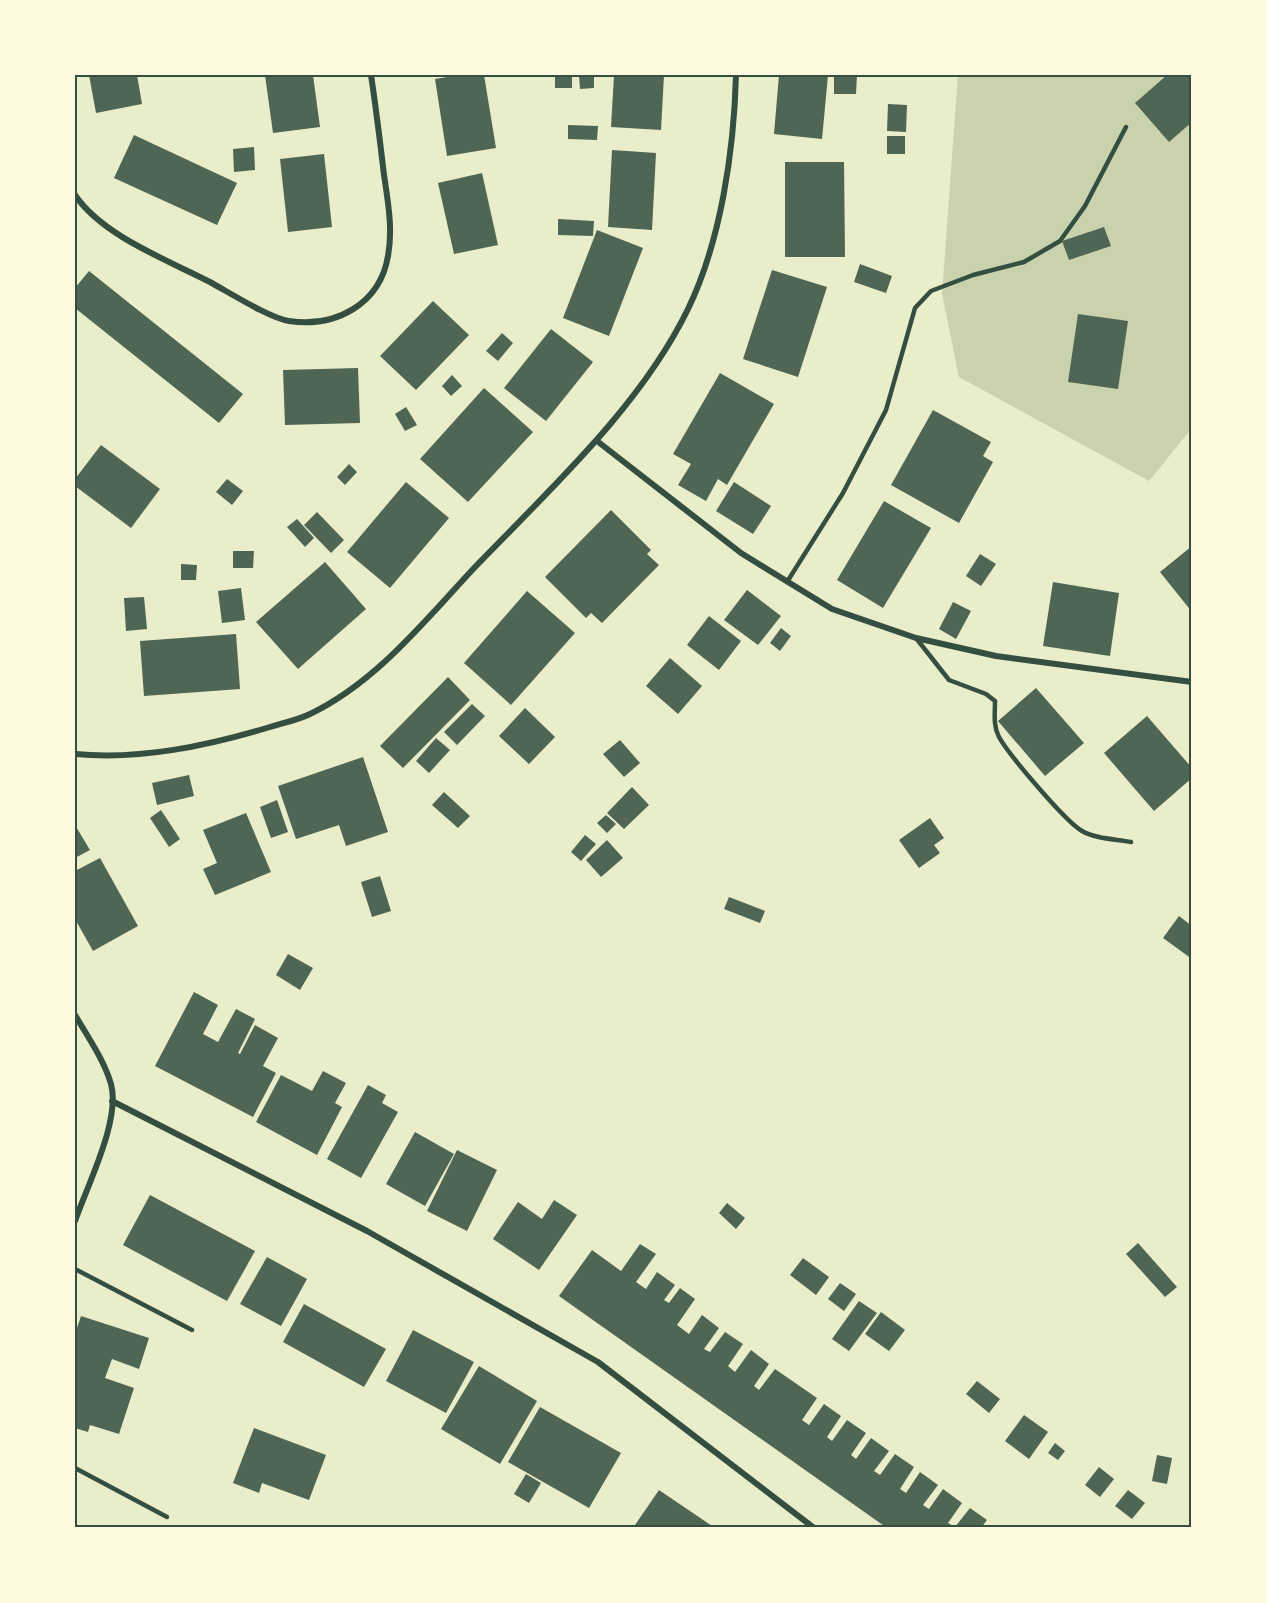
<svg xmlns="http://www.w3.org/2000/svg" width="1267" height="1603" viewBox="0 0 1267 1603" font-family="'Sofia Sans Condensed',sans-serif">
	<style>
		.green { fill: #cad2ad }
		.building { fill: #4f6655 }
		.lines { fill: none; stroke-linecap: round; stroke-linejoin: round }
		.service { stroke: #344e41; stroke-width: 4.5 }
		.minor { stroke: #344e41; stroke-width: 6 }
		.neatline { fill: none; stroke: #344e41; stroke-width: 2 }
	</style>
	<rect width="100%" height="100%" fill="#e9edc9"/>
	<path class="green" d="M958 75H1192V428L1149 481 959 377 942 294Z"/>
	<g class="building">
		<path d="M89 75H137L142 104 96 113Z"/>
		<path d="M265 75H313L320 127 273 133Z"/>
		<path d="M459 75H484L496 148 447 156 435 79Z"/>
		<rect x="555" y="75" width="17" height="13"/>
		<path d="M579 75H594V88L580 89Z"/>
		<path d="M614 75H664L661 130 611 127Z"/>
		<path d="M779 75H828L822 139 774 134Z"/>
		<path d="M834 75H857L856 94H834Z"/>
		<path d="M1167 75 1192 76V122L1169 142 1135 103Z"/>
		<path d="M888 104 907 105 906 132 887 131Z"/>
		<path d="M568 125 598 126 597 140 568 139Z"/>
		<path d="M134 135 237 183 217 225 114 178Z"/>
		<rect x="887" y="136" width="18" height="18"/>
		<path d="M254 147 255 170 234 172 233 149Z"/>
		<path d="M612 150 656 153 652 230 608 227Z"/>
		<path d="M324 154 332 227 288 232 280 159Z"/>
		<path d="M785 162H844L845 257H785Z"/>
		<path d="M482 173 498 245 454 254 438 183Z"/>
		<path d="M558 219 594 221 593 236 558 235Z"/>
		<path d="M1104 227 1111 246 1069 260 1062 241Z"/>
		<path d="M597 230 643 248 609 336 563 318Z"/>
		<path d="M860 264 892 276 886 293 854 282Z"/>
		<path d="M772 270 827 287 798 377 743 359Z"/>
		<path d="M89 271 243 394 219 423 75 308V288Z"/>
		<path d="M433 301 469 335 416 390 380 356Z"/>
		<path d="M1078 314 1128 321 1118 389 1068 382Z"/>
		<path d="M551 329 593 362 546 421 504 388Z"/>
		<path d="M502 333 513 343 498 361 486 351Z"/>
		<path d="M358 368 360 423 285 425 283 370Z"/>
		<path d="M720 373 774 404 727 485 718 479 706 501 678 485 691 464 673 454Z"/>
		<path d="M452 375 462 386 451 396 442 386Z"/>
		<path d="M484 388 533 432 468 502 420 459Z"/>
		<path d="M406 407 417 425 405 431 395 414Z"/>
		<path d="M933 410 991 442 983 456 993 462 959 523 891 485Z"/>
		<path d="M101 445 160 489 131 528 75 486V479Z"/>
		<path d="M349 464 357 472 345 485 337 477Z"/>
		<path d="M227 479 243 491 232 505 216 492Z"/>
		<path d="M406 482 449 518 390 588 347 552Z"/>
		<path d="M734 482 771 506 753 534 716 511Z"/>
		<path d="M884 501 931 528 883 608 837 580Z"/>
		<path d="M611 510 651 550 647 554 659 565 602 623 591 613 586 618 545 577Z"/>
		<path d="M317 512 344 540 331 553 304 525Z"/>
		<path d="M297 519 314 538 305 547 287 527Z"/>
		<path d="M1192 546V612L1160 572Z"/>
		<path d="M233 551H254L253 568H233Z"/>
		<path d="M980 554 996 564 981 586 966 576Z"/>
		<path d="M325 562 366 609 298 669 256 622Z"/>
		<path d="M181 564 197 565 196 580H181Z"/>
		<path d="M1053 582 1119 593 1110 656 1043 646Z"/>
		<path d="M241 588 245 620 222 623 218 591Z"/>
		<path d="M747 590 781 616 758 645 724 620Z"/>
		<path d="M527 591 575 633 511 705 464 663Z"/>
		<path d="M144 597 147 629 126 631 124 598Z"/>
		<path d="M953 602 971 611 956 639 939 629Z"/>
		<path d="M709 616 741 641 719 670 687 645Z"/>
		<path d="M781 628 791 636 780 651 770 643Z"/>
		<path d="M236 634 240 689 144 696 140 641Z"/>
		<path d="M670 658 702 686 678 714 646 686Z"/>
		<path d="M448 677 470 700 403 768 380 746Z"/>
		<path d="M1036 688 1084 743 1045 776 998 721Z"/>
		<path d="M472 704 485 716 457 745 444 732Z"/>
		<path d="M525 708 555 737 529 764 499 736Z"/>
		<path d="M1147 716 1192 768V778L1154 811 1104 753Z"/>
		<path d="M436 738 450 750 429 773 416 761Z"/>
		<path d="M620 740 640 763 624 777 603 754Z"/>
		<path d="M363 757 388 832 346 846 339 825 296 839 278 786Z"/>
		<path d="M189 775 194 796 157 805 152 783Z"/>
		<path d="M632 787 649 805 624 829 607 813Z"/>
		<path d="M444 792 470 816 458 828 432 805Z"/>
		<path d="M277 800 288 832 271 838 260 807Z"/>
		<path d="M161 810 180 839 169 847 150 818Z"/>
		<path d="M246 813 271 872 215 895 203 869 217 863 203 830Z"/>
		<path d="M606 815 616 824 607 833 597 823Z"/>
		<path d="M930 818 944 838 934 845 940 853 919 868 899 840Z"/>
		<path d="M75 825 90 850 75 858Z"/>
		<path d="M585 835 596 844 581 861 571 852Z"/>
		<path d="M607 840 623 858 601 877 586 860Z"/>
		<path d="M100 858 138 926 93 951 75 919V871Z"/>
		<path d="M380 876 391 911 372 917 361 882Z"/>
		<path d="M729 897 765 911 760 923 724 909Z"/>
		<path d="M1179 916 1192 926V959L1163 938Z"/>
		<path d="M288 954 313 968 300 990 276 975Z"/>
		<path d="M194 992 218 1005 203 1034 218 1042 236 1009 255 1019 238 1053 240 1054 255 1025 278 1038 263 1066 276 1073 253 1117 155 1066Z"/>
		<path d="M323 1071 346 1083 335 1103 342 1107 317 1155 256 1122 281 1075 312 1091Z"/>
		<path d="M368 1085 386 1095 382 1103 398 1112 361 1178 327 1159Z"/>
		<path d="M415 1132 454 1154 425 1206 386 1184Z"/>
		<path d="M457 1150 497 1170 467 1231 427 1211Z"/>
		<path d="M150 1195 255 1251 227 1301 123 1245Z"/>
		<path d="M554 1200 577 1215 539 1270 493 1239 518 1202 542 1219Z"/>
		<path d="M727 1203 745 1218 736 1229 719 1213Z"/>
		<path d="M1138 1243 1177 1287 1165 1297 1126 1254Z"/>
		<path d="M640 1244 656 1254 636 1282 646 1289 657 1272 675 1285 664 1300 669 1303 680 1288 695 1299 677 1325 689 1334 702 1315 719 1328 704 1349 710 1352 725 1332 743 1344 728 1366 735 1372 751 1350 769 1364 754 1386 759 1390 775 1369 817 1398 802 1420 809 1425 824 1404 841 1416 827 1437 832 1441 847 1420 866 1433 851 1455 856 1459 871 1438 889 1451 874 1471 880 1475 895 1454 914 1467 900 1489 906 1493 920 1472 938 1485 923 1505 929 1509 943 1489 962 1503 948 1523 955 1527 970 1508 987 1520 981 1528H887L559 1296 592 1250 621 1271Z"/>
		<path d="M267 1257 307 1279 281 1326 240 1304Z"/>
		<path d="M803 1258 829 1277 816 1295 790 1275Z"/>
		<path d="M840 1283 856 1294 844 1311 828 1299Z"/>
		<path d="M859 1301 877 1313 849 1351 832 1339Z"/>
		<path d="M304 1304 386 1349 364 1387 283 1342Z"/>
		<path d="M881 1312 905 1330 889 1351 865 1334Z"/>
		<path d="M81 1316 149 1338 139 1369 112 1359 105 1378 134 1388 119 1434 90 1425 88 1432 75 1428V1334Z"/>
		<path d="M413 1330 474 1362 446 1413 386 1381Z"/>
		<path d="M479 1366 537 1401 500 1464 441 1429Z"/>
		<path d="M977 1381 1000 1399 989 1413 966 1394Z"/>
		<path d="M540 1407 621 1453 589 1508 508 1462Z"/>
		<path d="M1024 1415 1048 1432 1029 1459 1005 1441Z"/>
		<path d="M254 1428 326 1455 309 1500 262 1483 259 1493 233 1483Z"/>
		<path d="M1055 1443 1065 1451 1058 1460 1048 1453Z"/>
		<path d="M1157 1455 1172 1458 1167 1484 1152 1481Z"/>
		<path d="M1099 1467 1114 1479 1100 1497 1085 1485Z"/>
		<path d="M526 1474 541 1483 529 1503 514 1494Z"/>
		<path d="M659 1490 715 1528H633Z"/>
		<path d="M1128 1490 1145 1503 1132 1519 1115 1506Z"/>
	</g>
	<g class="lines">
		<g class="service">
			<path d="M787 582 843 493 886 410 915 308 931 291 973 275 1024 262 1060 241 1085 206 1126 127"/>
			<path d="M916 638 949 680 986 694 995 701C995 713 993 726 999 737 1009 755 1065 821 1082 831 1096 839 1115 839 1131 842"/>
			<path d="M75 1269 192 1330"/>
			<path d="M75 1468 167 1517"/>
		</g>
		<g class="minor">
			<path d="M75 195C102 235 165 259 208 281 227 291 269 318 289 321 336 328 380 304 388 256 393 229 388 202 384 175 380 141 376 108 371 75"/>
			<path d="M597 441 741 553 832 609 916 638 996 656 1192 682"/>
			<path d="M75 754C141 760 207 746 270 727 283 723 298 720 310 714 377 682 426 619 476 566 550 489 641 406 688 309 721 241 734 150 736 75"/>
			<path d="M75 1015C88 1037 104 1060 111 1084 121 1120 87 1186 75 1221"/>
			<path d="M112 1101 367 1231 598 1362 814 1528"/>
		</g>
	</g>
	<rect width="1267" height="1603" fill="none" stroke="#fefae0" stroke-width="153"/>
	<rect x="76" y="76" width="1114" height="1450" class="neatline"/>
</svg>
